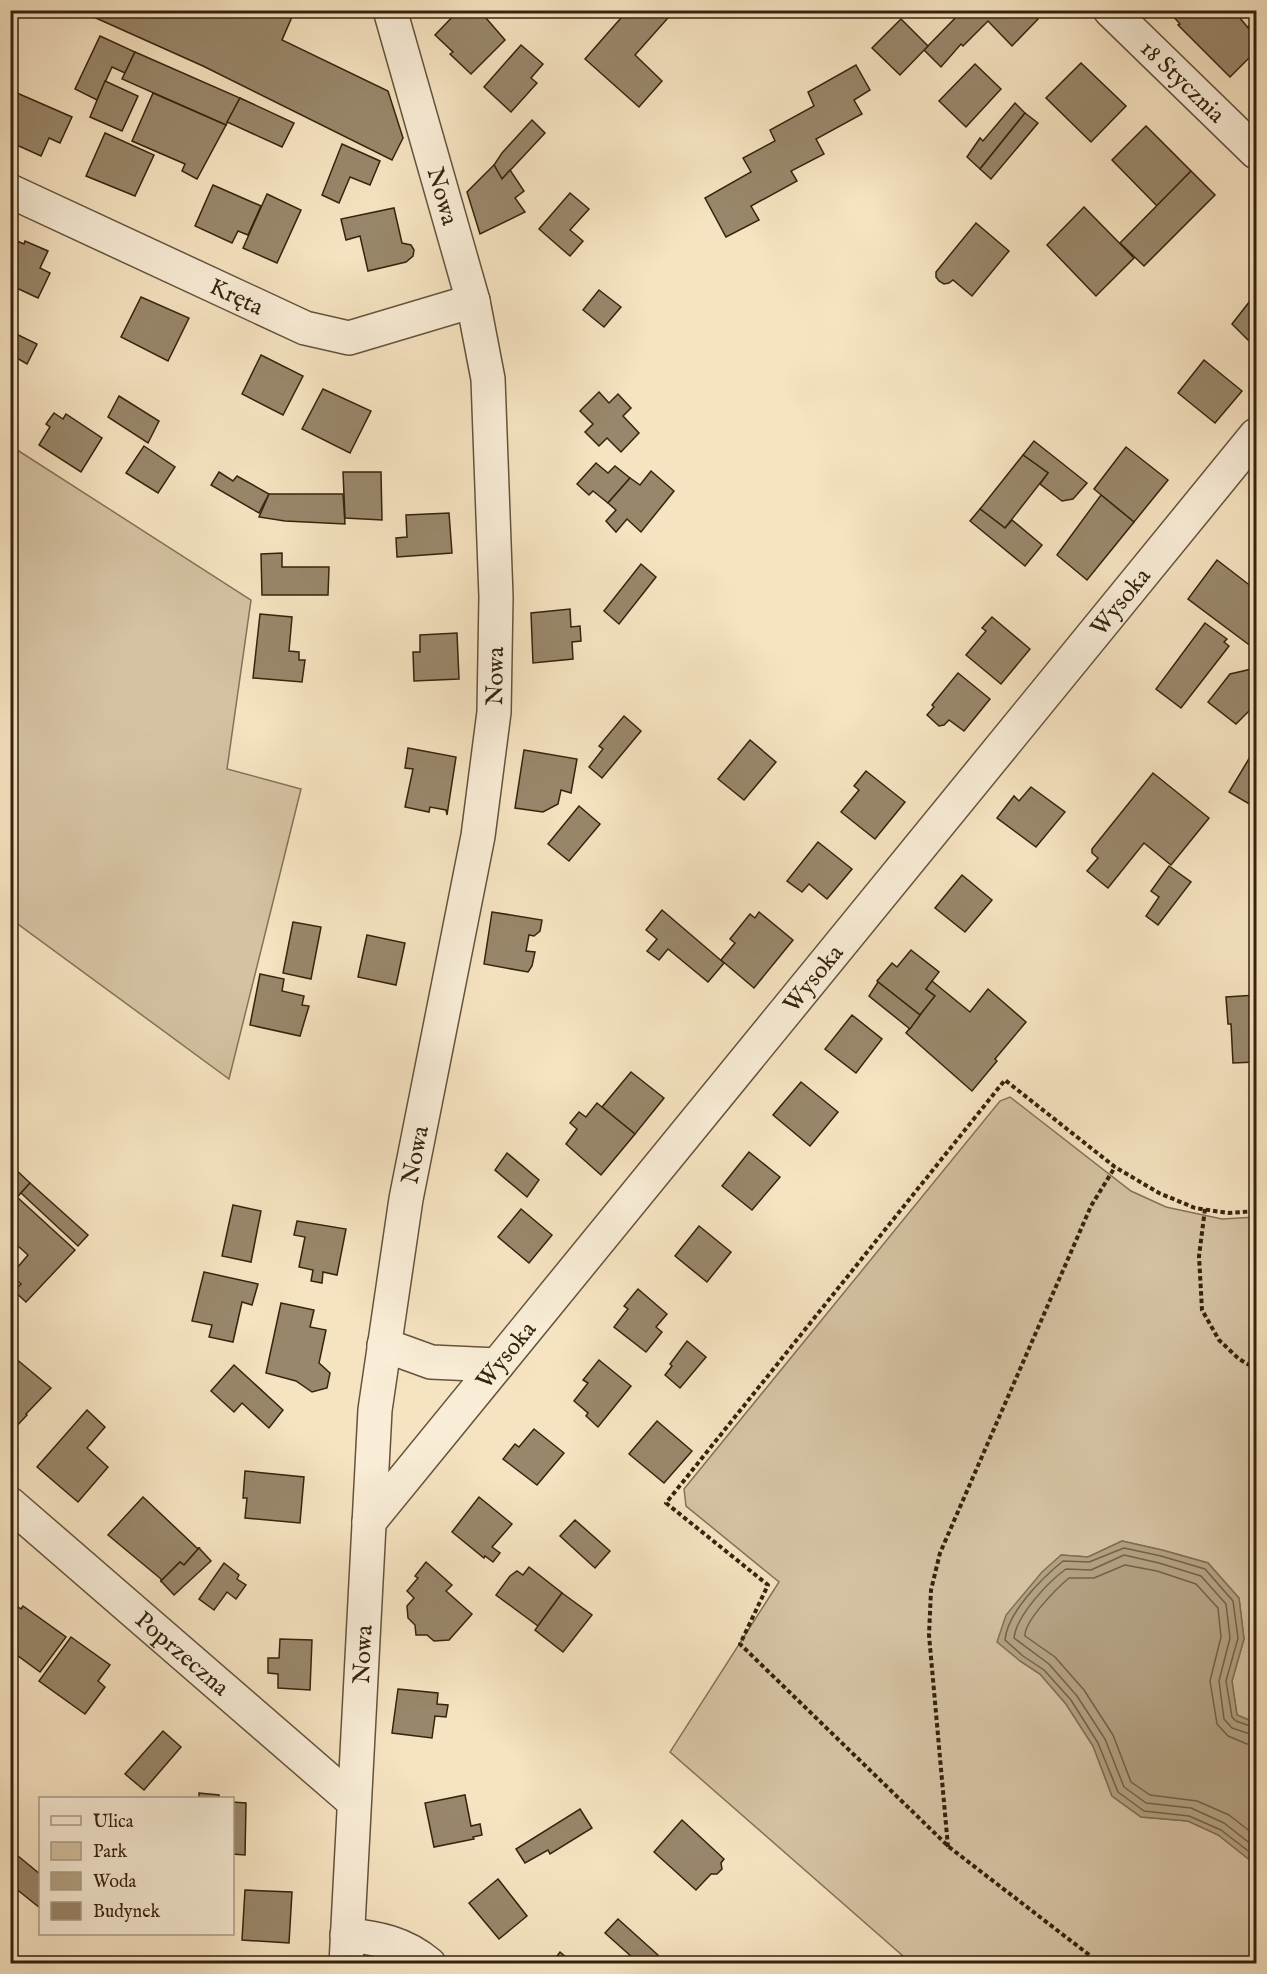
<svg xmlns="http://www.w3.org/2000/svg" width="1267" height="1974" viewBox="0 0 1267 1974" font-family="'IM FELL English',serif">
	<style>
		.green { fill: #d5c2a3; stroke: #857258; stroke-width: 1.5 }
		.water { fill: #b4a284; stroke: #816f55; stroke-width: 1.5 }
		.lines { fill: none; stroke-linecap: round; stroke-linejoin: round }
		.shore { stroke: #746249; stroke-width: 1.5 }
		.building { fill: #99876b; stroke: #35230e; stroke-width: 1.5 }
		.minor-casing { stroke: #65533b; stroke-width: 36 }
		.tertiary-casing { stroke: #65533b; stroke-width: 36 }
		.path { stroke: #35230e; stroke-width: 4; stroke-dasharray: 4.5 3; stroke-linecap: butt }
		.minor { stroke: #f9edd7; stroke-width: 33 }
		.tertiary { stroke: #f9edd7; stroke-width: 33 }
		.labels { text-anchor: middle; stroke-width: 4.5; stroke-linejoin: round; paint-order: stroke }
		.street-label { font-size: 24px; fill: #35230e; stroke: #f9edd7 }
	</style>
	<rect width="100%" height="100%" fill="#f6e3c1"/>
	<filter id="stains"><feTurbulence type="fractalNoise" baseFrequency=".00333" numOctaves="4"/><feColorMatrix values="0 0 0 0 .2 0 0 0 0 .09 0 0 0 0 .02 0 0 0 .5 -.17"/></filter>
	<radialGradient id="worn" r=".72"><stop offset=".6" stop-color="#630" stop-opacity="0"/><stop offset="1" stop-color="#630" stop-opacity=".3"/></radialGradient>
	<g class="green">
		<path d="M11 446 251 600 227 769 301 789 229 1079 11 919Z"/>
		<path d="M1010 1097 1131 1191 1166 1207 1222 1219 1256 1217V1723L1237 1715 1232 1681 1244 1639 1239 1598 1208 1563 1162 1550 1122 1541 1088 1557 1061 1555 1020 1661 1040 1674 1066 1704 1093 1746 1112 1796 1141 1817 1188 1821 1219 1835 1256 1865V1963H911L670 1752 779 1582 686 1506 684 1489 1000 1101Z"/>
	</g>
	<path class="water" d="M1122 1541 1162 1550 1208 1563 1239 1598 1244 1639 1232 1681 1237 1715 1256 1723V1865L1218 1835 1188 1821 1141 1817 1112 1796 1093 1746 1066 1704 1040 1674 1020 1661 997 1642 1006 1615 1042 1572 1061 1555 1088 1557Z"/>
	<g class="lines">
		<g class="shore">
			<path d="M1256 1728 1236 1721 1232 1717 1226 1681 1238 1638 1233 1601 1205 1569 1161 1556 1124 1548 1089 1562 1063 1561C1042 1578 1007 1613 1005 1640L1023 1656 1044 1670 1071 1700 1098 1743 1118 1792 1144 1811 1189 1816 1221 1830 1256 1857"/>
			<path d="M1256 1736 1232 1728 1224 1719 1219 1681 1230 1638 1226 1604 1201 1576 1159 1563 1124 1555 1091 1570 1066 1569C1048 1582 1016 1616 1014 1638L1049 1664 1077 1696 1105 1739 1124 1787 1146 1803 1191 1808 1224 1823 1256 1848"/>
			<path d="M1256 1745 1247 1744 1228 1736 1217 1724 1210 1681 1221 1637 1218 1608 1196 1584 1157 1571 1125 1565 1094 1578H1069C1057 1588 1024 1621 1025 1636L1055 1657 1084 1690 1113 1735 1131 1782 1150 1795 1197 1801 1229 1815 1256 1836"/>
		</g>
	</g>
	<g class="building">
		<path d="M78 10H295L282 40 388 91 403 138 392 160 203 66Z"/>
		<path d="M459 10H479L505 40 471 74 450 54 453 52 435 35Z"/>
		<path d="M628 10H675L635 55 662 81 639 107 585 59Z"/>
		<path d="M963 10H1029L1038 19 1012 46 988 21 963 46 961 44 941 67 924 50Z"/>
		<path d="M1177 10H1233L1256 37V51L1230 77 1178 25 1180 24 1172 15Z"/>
		<path d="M1256 18V36L1248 27Z"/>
		<path d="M901 19 928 46 900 75 872 48Z"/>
		<path d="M100 36 135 52 125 73 112 67 97 100 75 89Z"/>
		<path d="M521 45 543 64 531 78 537 83 511 112 484 87Z"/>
		<path d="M135 52 240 98 226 125 122 79Z"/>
		<path d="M1081 63 1126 106 1091 142 1046 98Z"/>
		<path d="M975 64 1001 89 966 127 939 101Z"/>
		<path d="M856 65 870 90 854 100 862 114 816 139 824 154 791 171 797 181 751 206 759 220 726 237 705 198 751 172 743 158 775 141 770 130 814 106 808 92Z"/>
		<path d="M105 81 138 96 122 131 90 117Z"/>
		<path d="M17 93 72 117 60 143 49 138 41 156 10 142V108Z"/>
		<path d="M153 93 226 125 197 179 182 171 185 164 132 141Z"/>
		<path d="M240 98 294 123 282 147 227 122Z"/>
		<path d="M1015 103 1025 113 980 169 967 157 980 138 983 141Z"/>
		<path d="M1025 113 1038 123 991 179 980 169Z"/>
		<path d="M532 120 545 133 502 179 494 165 502 153Z"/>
		<path d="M1146 126 1191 171 1157 206 1112 160Z"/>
		<path d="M105 133 154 155 135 196 86 176Z"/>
		<path d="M342 144 380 161 370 185 350 177 339 203 322 195Z"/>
		<path d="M494 165 502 179 510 170 524 191 515 198 525 212 480 234 467 192Z"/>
		<path d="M1191 171 1215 195 1144 266 1120 243Z"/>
		<path d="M213 185 261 206 248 235 238 231 232 243 195 226Z"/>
		<path d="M570 193 589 209 570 230 583 241 570 256 539 229Z"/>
		<path d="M267 194 301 210 277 263 243 248Z"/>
		<path d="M1084 207 1134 258 1096 296 1047 245Z"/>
		<path d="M394 208 402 243 411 245 414 250 413 256 406 262 368 271 360 236 346 240 341 219Z"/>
		<path d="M976 223 1009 251 972 296 953 280 949 283 944 284 939 281 936 277V272Z"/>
		<path d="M10 238 24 244 25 241 48 251 40 268 50 273 38 298 10 285Z"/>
		<path d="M599 290 621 307 604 327 583 310Z"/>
		<path d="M1256 294V308L1250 301Z"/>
		<path d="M141 297 189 318 168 361 121 337Z"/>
		<path d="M1250 301 1256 308V348L1232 324Z"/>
		<path d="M10 331 37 344 27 364 10 354Z"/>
		<path d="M261 355 303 376 283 415 242 394Z"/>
		<path d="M1204 360 1242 391 1215 423 1178 393Z"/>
		<path d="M323 389 371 411 350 453 302 429Z"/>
		<path d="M599 392 609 403 618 394 631 408 623 416 639 433 621 452 607 438 599 446 585 432 593 424 580 411Z"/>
		<path d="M119 396 159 421 148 443 108 417Z"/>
		<path d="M54 413 63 419 66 414 102 438 81 472 39 445 50 427 46 424Z"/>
		<path d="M1034 441 1087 483 1073 499 1062 501 1040 484 1048 473 1023 455Z"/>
		<path d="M144 446 175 467 158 493 126 473Z"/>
		<path d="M1126 447 1168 480 1134 522 1094 489Z"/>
		<path d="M1023 455 1048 473 1005 528 980 509Z"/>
		<path d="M596 463 608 473 615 466 630 478 608 503 593 491 589 495 577 484Z"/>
		<path d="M651 471 674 491 641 532 627 519 616 532 606 521 616 510 608 503 630 478 640 485Z"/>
		<path d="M219 472 233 481 237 476 269 494 259 513 211 485Z"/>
		<path d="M343 472H381L382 520 345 518Z"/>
		<path d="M269 494H343L345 524 285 521 259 517Z"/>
		<path d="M1101 495 1134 522 1087 580 1057 555Z"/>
		<path d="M980 509 1005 528 1012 520 1042 545 1025 566 970 521Z"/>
		<path d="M449 513 452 553 397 557 396 538 407 537 406 515Z"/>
		<path d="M282 553V567H329L328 595H262L261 554Z"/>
		<path d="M1217 560 1256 590V641L1252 647 1188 599Z"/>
		<path d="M641 564 656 577 619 624 604 611Z"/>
		<path d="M570 609 571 627 580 626 581 641 572 642 573 659 533 663 531 613Z"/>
		<path d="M260 614 292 617 289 651 299 652V660H305L302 682 253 678Z"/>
		<path d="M992 617 1030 649 1001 684 966 655 986 631 982 628Z"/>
		<path d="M1205 623 1227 639 1224 642 1229 646 1181 708 1156 689Z"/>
		<path d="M457 633 459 679 414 681 413 652H420V635Z"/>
		<path d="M1256 668V704L1236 724 1208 702 1230 674Z"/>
		<path d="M958 673 990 699 964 731 949 720 944 725 939 726 927 715 934 707 932 705Z"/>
		<path d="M624 716 641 731 602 778 589 767 603 749 599 746Z"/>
		<path d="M750 740 776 762 744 800 718 779Z"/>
		<path d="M1256 747V808L1229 792Z"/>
		<path d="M408 748 456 757 447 815 446 810 430 807 429 812 405 807 413 769 405 768Z"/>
		<path d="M524 750 577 759 571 793 561 790 558 804 543 812 515 808Z"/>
		<path d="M866 771 905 802 875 839 841 812 859 790 854 786Z"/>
		<path d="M1153 773 1209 818 1171 865 1144 843 1108 888 1087 871 1098 858 1092 853V849Z"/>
		<path d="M1031 787 1065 812 1036 847 997 818 1014 796 1019 801Z"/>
		<path d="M579 806 600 824 569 861 548 844Z"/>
		<path d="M818 842 852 869 827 899 809 884 802 892 787 881Z"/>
		<path d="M1169 866 1191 882 1158 925 1146 916 1159 897 1151 891Z"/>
		<path d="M962 875 992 900 965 932 935 908Z"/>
		<path d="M662 910 724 963 708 982 668 949 659 960 647 951 657 939 646 930Z"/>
		<path d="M492 912 542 920 540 931 534 936 529 935 526 951 535 952 532 966 528 972 484 964Z"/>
		<path d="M759 912 793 940 754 988 721 960 735 943 730 939 750 914 755 918Z"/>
		<path d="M293 922 321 927 311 979 283 973Z"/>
		<path d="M367 935 405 943 396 985 358 977Z"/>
		<path d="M911 950 939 972 926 989 935 996 920 1015 877 981 892 963 897 967Z"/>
		<path d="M260 974 284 979 282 991 304 996 302 1005 309 1006 300 1036 250 1025Z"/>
		<path d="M932 981 970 1012 988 989 1026 1022 995 1059 997 1061 972 1091 906 1033 935 996 926 989Z"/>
		<path d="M878 982 920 1015 910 1029 869 996Z"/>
		<path d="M1256 995V1062L1233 1063 1231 1024H1228L1226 997Z"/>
		<path d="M852 1015 882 1039 856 1073 825 1049Z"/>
		<path d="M631 1072 664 1098 635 1134 602 1107Z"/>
		<path d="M801 1082 838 1112 810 1146 773 1115Z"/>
		<path d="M597 1103 635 1134 601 1175 566 1144 577 1129 570 1123 579 1112 586 1117Z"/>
		<path d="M749 1152 780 1177 752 1210 722 1186Z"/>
		<path d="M507 1153 539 1180 527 1197 495 1170Z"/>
		<path d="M13 1167 30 1183 10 1205V1169Z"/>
		<path d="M30 1183 88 1235 78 1246 21 1193Z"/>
		<path d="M17 1197 75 1250 26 1302 14 1291 21 1284 11 1275 28 1255 10 1239V1205Z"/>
		<path d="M233 1205 261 1211 251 1262 222 1256Z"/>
		<path d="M521 1209 552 1235 529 1263 498 1237Z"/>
		<path d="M297 1221 346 1229 337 1275 323 1272 322 1283 311 1281 313 1270 299 1267 305 1237 294 1235Z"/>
		<path d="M699 1226 731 1252 707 1282 675 1256Z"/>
		<path d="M204 1272 258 1284 252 1305 242 1302 233 1342 209 1337 212 1325 192 1321Z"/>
		<path d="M638 1289 667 1314 656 1327 662 1332 646 1352 614 1327 628 1309 624 1306Z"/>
		<path d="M281 1303 314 1310 310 1327 326 1330 319 1363 330 1373 327 1388 312 1392 296 1381 266 1373Z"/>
		<path d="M687 1341 706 1357 680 1388 665 1375 672 1366 670 1364Z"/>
		<path d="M15 1358 51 1388 26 1414 27 1415 10 1433V1363Z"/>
		<path d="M599 1360 631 1386 598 1427 586 1416 588 1413 574 1401 588 1383 583 1380Z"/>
		<path d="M234 1365 283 1410 269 1428 242 1403 234 1412 211 1391Z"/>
		<path d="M87 1410 105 1427 87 1448 108 1467 78 1502 37 1467Z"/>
		<path d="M657 1421 692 1451 664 1483 629 1454Z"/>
		<path d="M534 1429 564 1453 537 1485 503 1459 515 1444 519 1447Z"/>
		<path d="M245 1471 304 1477 300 1523 245 1518 247 1498H243Z"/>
		<path d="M143 1497 197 1548H199L184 1565 180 1562 161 1581V1579L108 1535Z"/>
		<path d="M479 1497 512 1524 492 1547 500 1553 493 1562 485 1556 484 1558 452 1532Z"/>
		<path d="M575 1520 610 1551 595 1568 560 1536Z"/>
		<path d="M199 1548 211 1561 174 1595 161 1581 180 1562 184 1565Z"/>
		<path d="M426 1562 452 1585 446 1591 472 1614 449 1640 434 1641 427 1635H416L415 1625 408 1618 407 1606 414 1598 407 1591 418 1578 415 1576Z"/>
		<path d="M224 1563 239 1575 237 1579 246 1585 236 1599 227 1592 214 1610 199 1599Z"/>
		<path d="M529 1567 562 1593 538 1626 496 1595 510 1576 517 1571 523 1575Z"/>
		<path d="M562 1593 592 1615 563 1652 535 1630Z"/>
		<path d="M10 1601 21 1609 23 1606 66 1637 40 1672 10 1650Z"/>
		<path d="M71 1637 110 1665 98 1681 105 1687 85 1714 39 1681Z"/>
		<path d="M280 1639 312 1640 310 1690 278 1688V1674L268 1673V1658H279Z"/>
		<path d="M398 1689 438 1693 437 1704 448 1705 446 1717 435 1716 432 1738 392 1733Z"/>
		<path d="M163 1731 181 1747 144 1790 125 1774Z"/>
		<path d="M199 1793 219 1795V1798H199Z"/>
		<path d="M465 1795 471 1826 480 1824 482 1835 473 1837 474 1839 434 1847 425 1803Z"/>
		<path d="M232 1802 246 1803 245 1855 232 1854Z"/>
		<path d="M580 1809 592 1828 550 1854 548 1850 525 1863 516 1849Z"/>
		<path d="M682 1820 724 1859 721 1863 722 1869 717 1874H711L696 1890 654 1852Z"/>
		<path d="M18 1856 40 1874V1908L10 1884V1865Z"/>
		<path d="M498 1879 527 1916 499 1939 469 1903Z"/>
		<path d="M245 1890 292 1892 289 1943 242 1940Z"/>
		<path d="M618 1919 658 1955 650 1964H634L631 1960 633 1958 605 1933Z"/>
		<path d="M560 1952 574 1964H551Z"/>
	</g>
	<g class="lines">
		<g class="minor-casing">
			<g id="minor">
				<path id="s1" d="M10 191 305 328 349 338 473 301"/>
				<path d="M384 1345 431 1362 497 1365"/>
				<path id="s2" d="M10 1504 354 1802"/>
				<path id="s3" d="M369 1522 1256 435"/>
				<path d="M347 1935C378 1938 404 1943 429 1964"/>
				<path id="s4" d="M346 1964 375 1410 406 1199 478 836 494 712 496 597 488 379 473 301 390 10"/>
			</g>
		</g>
		<g class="tertiary-casing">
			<g id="tertiary">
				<path id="s5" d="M1110 10 1256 152"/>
			</g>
		</g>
		<g class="path">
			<path d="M1205 1209 1199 1256 1202 1310 1219 1340 1239 1359 1256 1369"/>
			<path d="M948 1847 929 1635 931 1590 940 1553 1091 1206 1115 1167"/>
			<path d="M1101 1964 949 1847 740 1644 768 1585 666 1503 1005 1080 1115 1167 1159 1193 1195 1208 1228 1213 1256 1211"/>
		</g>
		<use href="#minor" class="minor"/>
		<use href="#tertiary" class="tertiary"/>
	</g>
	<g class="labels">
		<g class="street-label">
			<text dy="8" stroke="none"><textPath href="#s5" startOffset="102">18 Stycznia</textPath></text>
			<text transform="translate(443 196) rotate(74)" y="8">Nowa</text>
			<text dy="8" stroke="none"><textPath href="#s1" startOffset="250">Kręta</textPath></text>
			<text dy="8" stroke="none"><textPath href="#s3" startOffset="1188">Wysoka</textPath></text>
			<text dy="8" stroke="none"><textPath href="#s4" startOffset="1299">Nowa</textPath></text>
			<text dy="8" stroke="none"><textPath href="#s3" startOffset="702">Wysoka</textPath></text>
			<text dy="8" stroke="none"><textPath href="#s4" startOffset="813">Nowa</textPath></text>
			<text dy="8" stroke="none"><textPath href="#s3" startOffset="216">Wysoka</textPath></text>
			<text dy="8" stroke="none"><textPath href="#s2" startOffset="228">Poprzeczna</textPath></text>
			<text dy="8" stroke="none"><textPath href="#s4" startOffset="310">Nowa</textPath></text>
		</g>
	</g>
	<rect width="1267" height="1974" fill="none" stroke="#f6e3c1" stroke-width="36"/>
	<rect x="12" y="12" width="1243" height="1950" fill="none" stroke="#35230e" stroke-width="3"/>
	<rect x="18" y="18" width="1231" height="1938" fill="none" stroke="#35230e" stroke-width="1.5"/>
	<rect x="39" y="1797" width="195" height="138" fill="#f9edd7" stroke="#ab9c87" stroke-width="1.5"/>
	<rect x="51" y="1816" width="30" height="9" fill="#f9edd7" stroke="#ab9c87" stroke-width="1.5"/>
	<text x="93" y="1827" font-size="18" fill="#35230e">Ulica</text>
	<rect x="51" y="1842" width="30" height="18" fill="#d5c2a3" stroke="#ab9c87" stroke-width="1.5"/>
	<text x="93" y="1857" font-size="18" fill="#35230e">Park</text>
	<rect x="51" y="1872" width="30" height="18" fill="#b4a284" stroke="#ab9c87" stroke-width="1.5"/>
	<text x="93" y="1887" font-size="18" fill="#35230e">Woda</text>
	<rect x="51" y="1902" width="30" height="18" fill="#99876b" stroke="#ab9c87" stroke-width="1.5"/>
	<text x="93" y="1917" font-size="18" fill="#35230e">Budynek</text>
	<rect width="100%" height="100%" filter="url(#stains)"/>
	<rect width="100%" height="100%" fill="url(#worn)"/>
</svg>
